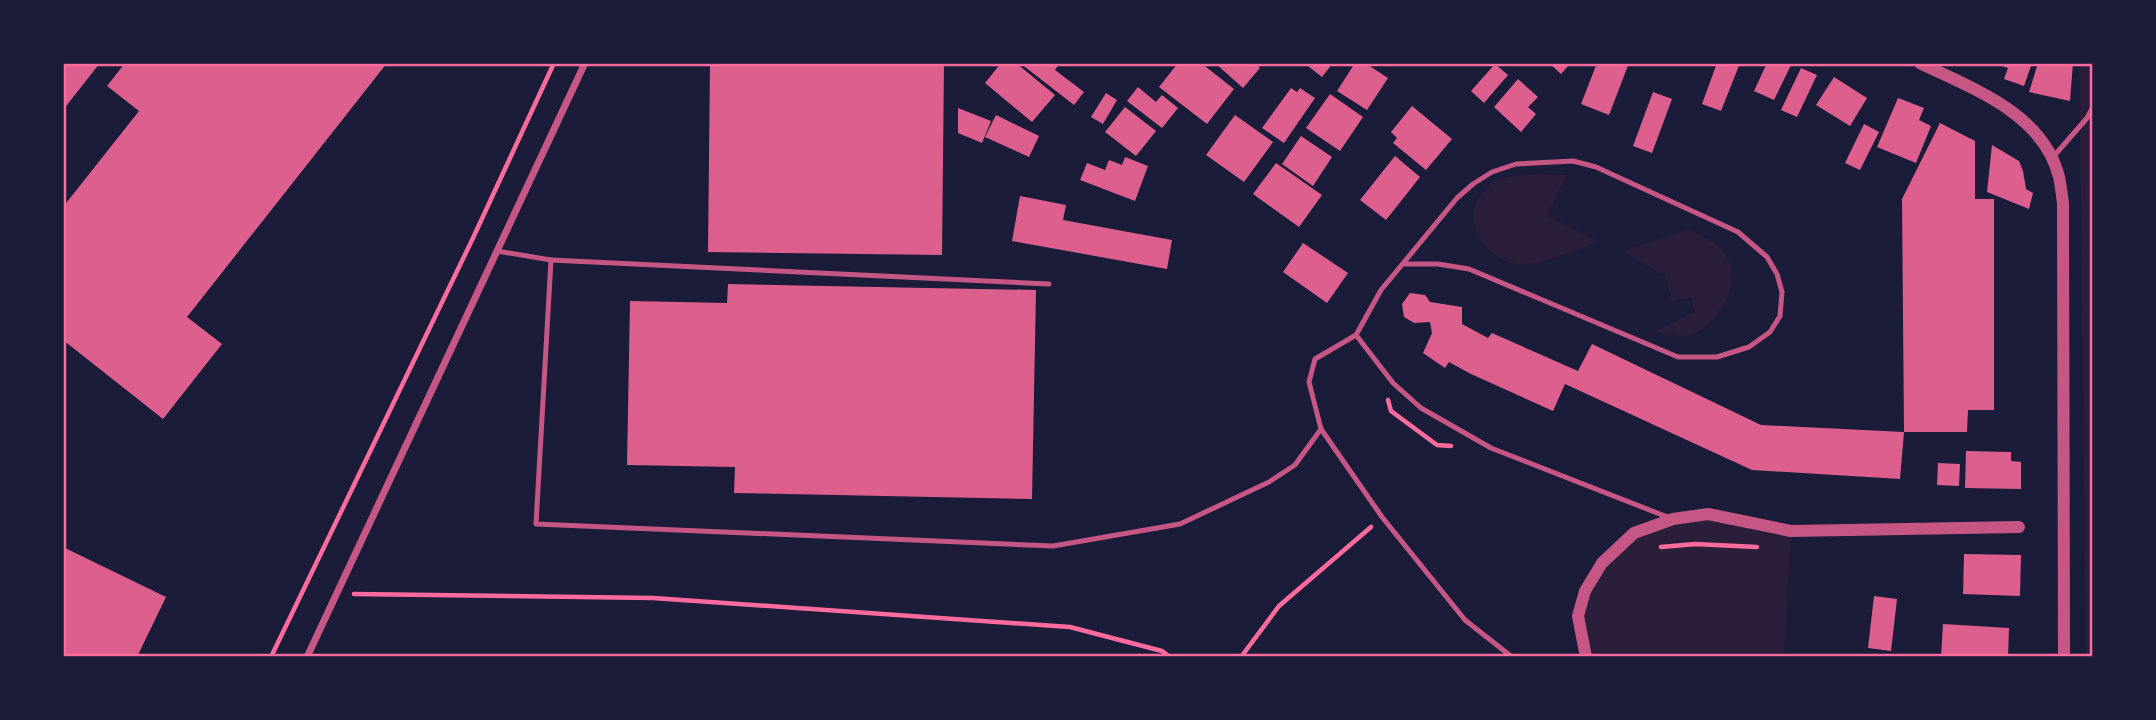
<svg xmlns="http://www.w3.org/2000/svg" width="2156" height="720" viewBox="0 0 2156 720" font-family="'Open Sans',sans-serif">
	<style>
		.green { fill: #2a1e3b }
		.building { fill: #dd5f8e }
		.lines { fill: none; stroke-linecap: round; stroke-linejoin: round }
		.path { stroke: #ff6b9d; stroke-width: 4.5 }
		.service { stroke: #c65784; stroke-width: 5 }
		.minor { stroke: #c65784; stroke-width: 7 }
		.tertiary { stroke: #c65784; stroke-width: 12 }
		.neatline { fill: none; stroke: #ff6b9d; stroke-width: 2.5 }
	</style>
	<rect width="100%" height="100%" fill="#1b1b3a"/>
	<g class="green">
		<path d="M2079 63H2093V657H2086Z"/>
		<path d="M1536 174 1567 175 1547 216 1599 242C1583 247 1537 266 1522 265 1479 261 1453 209 1495 182 1505 175 1524 176 1536 174Z"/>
		<path d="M1689 229C1703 236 1720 243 1727 258 1742 285 1718 323 1693 334 1681 339 1668 335 1656 331L1695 312 1691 298 1672 300 1665 275 1623 252Z"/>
		<path d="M1708 514 1791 531 1784 657H1586L1578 616 1585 591 1634 533Z"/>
	</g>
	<g class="building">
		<path d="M63 63H100L63 110Z"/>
		<path d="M125 63H387L187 317 222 344 163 419 63 340V207L139 111 107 86Z"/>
		<path d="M710 63H944L942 255 708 252Z"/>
		<path d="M1001 63H1016L1055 95 1032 122 985 83Z"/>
		<path d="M1020 63H1060L1055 70 1084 92 1074 105Z"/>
		<path d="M1178 63H1201L1234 89 1207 124 1159 87Z"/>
		<path d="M1215 63H1255L1260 68 1243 88Z"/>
		<path d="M1304 63H1333L1322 77Z"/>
		<path d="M1355 63H1365L1388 78 1367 110 1337 91Z"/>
		<path d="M1549 63H1571L1561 74Z"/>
		<path d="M1597 63H1629L1609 115 1581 104Z"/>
		<path d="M1717 63H1740L1721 111 1702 104Z"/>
		<path d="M1767 63H1792L1774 100 1754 91Z"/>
		<path d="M1993 63H2032L2024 86 2004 79 2008 68Z"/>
		<path d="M2038 63H2073L2070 101 2029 92Z"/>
		<path d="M1495 64 1508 75 1484 103 1471 91Z"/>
		<path d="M1801 68 1817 75 1797 117 1781 110Z"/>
		<path d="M1834 77 1867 98 1850 126 1816 105Z"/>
		<path d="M1518 79 1538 97 1528 107 1536 114 1521 132 1494 107Z"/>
		<path d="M1138 87 1156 102 1162 95 1178 108 1162 128 1127 101Z"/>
		<path d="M1291 88 1297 92 1300 88 1315 98 1284 143 1262 128Z"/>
		<path d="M1653 92 1672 99 1652 153 1633 146Z"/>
		<path d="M1106 93 1117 100 1103 124 1091 117Z"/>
		<path d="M1330 94 1363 117 1340 151 1306 128Z"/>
		<path d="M1898 98 1924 108 1919 120 1931 126 1916 163 1877 147Z"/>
		<path d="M1412 106 1452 139 1426 170 1393 143 1397 138 1391 132Z"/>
		<path d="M1125 107 1156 131 1136 156 1105 132Z"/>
		<path d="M958 108 991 121 982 143 958 133Z"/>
		<path d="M996 115 1039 136 1029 157 985 137Z"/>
		<path d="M1235 115 1273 142 1244 182 1206 155Z"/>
		<path d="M1940 123 1975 141V199H1994V410H1968L1967 432H1904L1902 199Z"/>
		<path d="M1864 124 1879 132 1860 170 1845 163Z"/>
		<path d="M1301 136 1332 157 1313 186 1282 164Z"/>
		<path d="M1992 145 2019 161 2023 171 2026 189 2033 193 2029 209 1987 192Z"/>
		<path d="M1395 156 1420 177 1386 220 1360 200Z"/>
		<path d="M1125 157 1148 166 1135 201 1080 180 1087 163 1105 170 1109 160 1122 165Z"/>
		<path d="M1276 163 1322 195 1299 227 1253 194Z"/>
		<path d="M1020 196 1066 205 1063 220 1172 240 1167 269 1012 241Z"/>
		<path d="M1303 243 1348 273 1327 303 1283 272Z"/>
		<path d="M728 284 1036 290 1032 499 734 493 735 467 627 465 630 301 727 303Z"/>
		<path d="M1410 293 1425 295 1430 302 1462 307V324L1488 338 1492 333 1578 371 1592 344 1761 425 1904 432 1900 479 1752 470 1565 384 1553 411 1471 374 1449 362 1445 368 1423 353 1432 333 1430 322 1414 323 1404 317 1402 304Z"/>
		<path d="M1966 451 2011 452V461L2021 462V489L1965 488Z"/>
		<path d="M1938 463 1960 464 1959 486 1937 485Z"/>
		<path d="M63 547 166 597 137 657H63Z"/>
		<path d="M1964 554 2021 555 2020 596 1963 594Z"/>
		<path d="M1874 596 1897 599 1891 651 1868 648Z"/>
		<path d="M1943 624 2009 628 2008 657H1941Z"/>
	</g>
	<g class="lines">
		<g class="path">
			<path d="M1388 400 1391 411 1437 445 1451 446"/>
			<path d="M1661 547 1695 544 1757 547"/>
			<path d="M354 594 653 598 1070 627 1162 651 1170 657"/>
			<path d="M271 657 473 238 554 63"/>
			<path d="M1241 657 1279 606 1371 527"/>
		</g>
		<g class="service">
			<path d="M2054 156 2087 118 2093 107"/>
			<path d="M497 251 551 260"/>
			<path d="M1404 264H1438L1469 269 1678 357H1717L1749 347 1770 332 1780 316 1782 292 1777 274 1767 257 1738 232 1596 167 1573 161 1516 164 1492 172 1473 184 1457 198 1381 290 1356 335 1315 359 1309 382 1321 429 1382 517 1465 620 1512 657"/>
			<path d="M1049 284 551 260 536 524 1053 546 1180 524 1269 482 1295 465 1321 429"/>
			<path d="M1356 335 1393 383 1421 408 1491 448 1670 518"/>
		</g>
		<path class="minor" d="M307 657 585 63"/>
		<g class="tertiary">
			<path d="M1920 63C1973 89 2043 113 2059 177 2061 186 2062 195 2063 204L2064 657"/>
			<path d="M1586 657 1578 616 1585 591 1602 563 1634 533 1673 519 1708 514 1791 531 2019 527"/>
		</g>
	</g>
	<rect width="2156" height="720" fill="none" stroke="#1b1b3a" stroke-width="130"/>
	<rect x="65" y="65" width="2026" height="590" class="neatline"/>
</svg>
